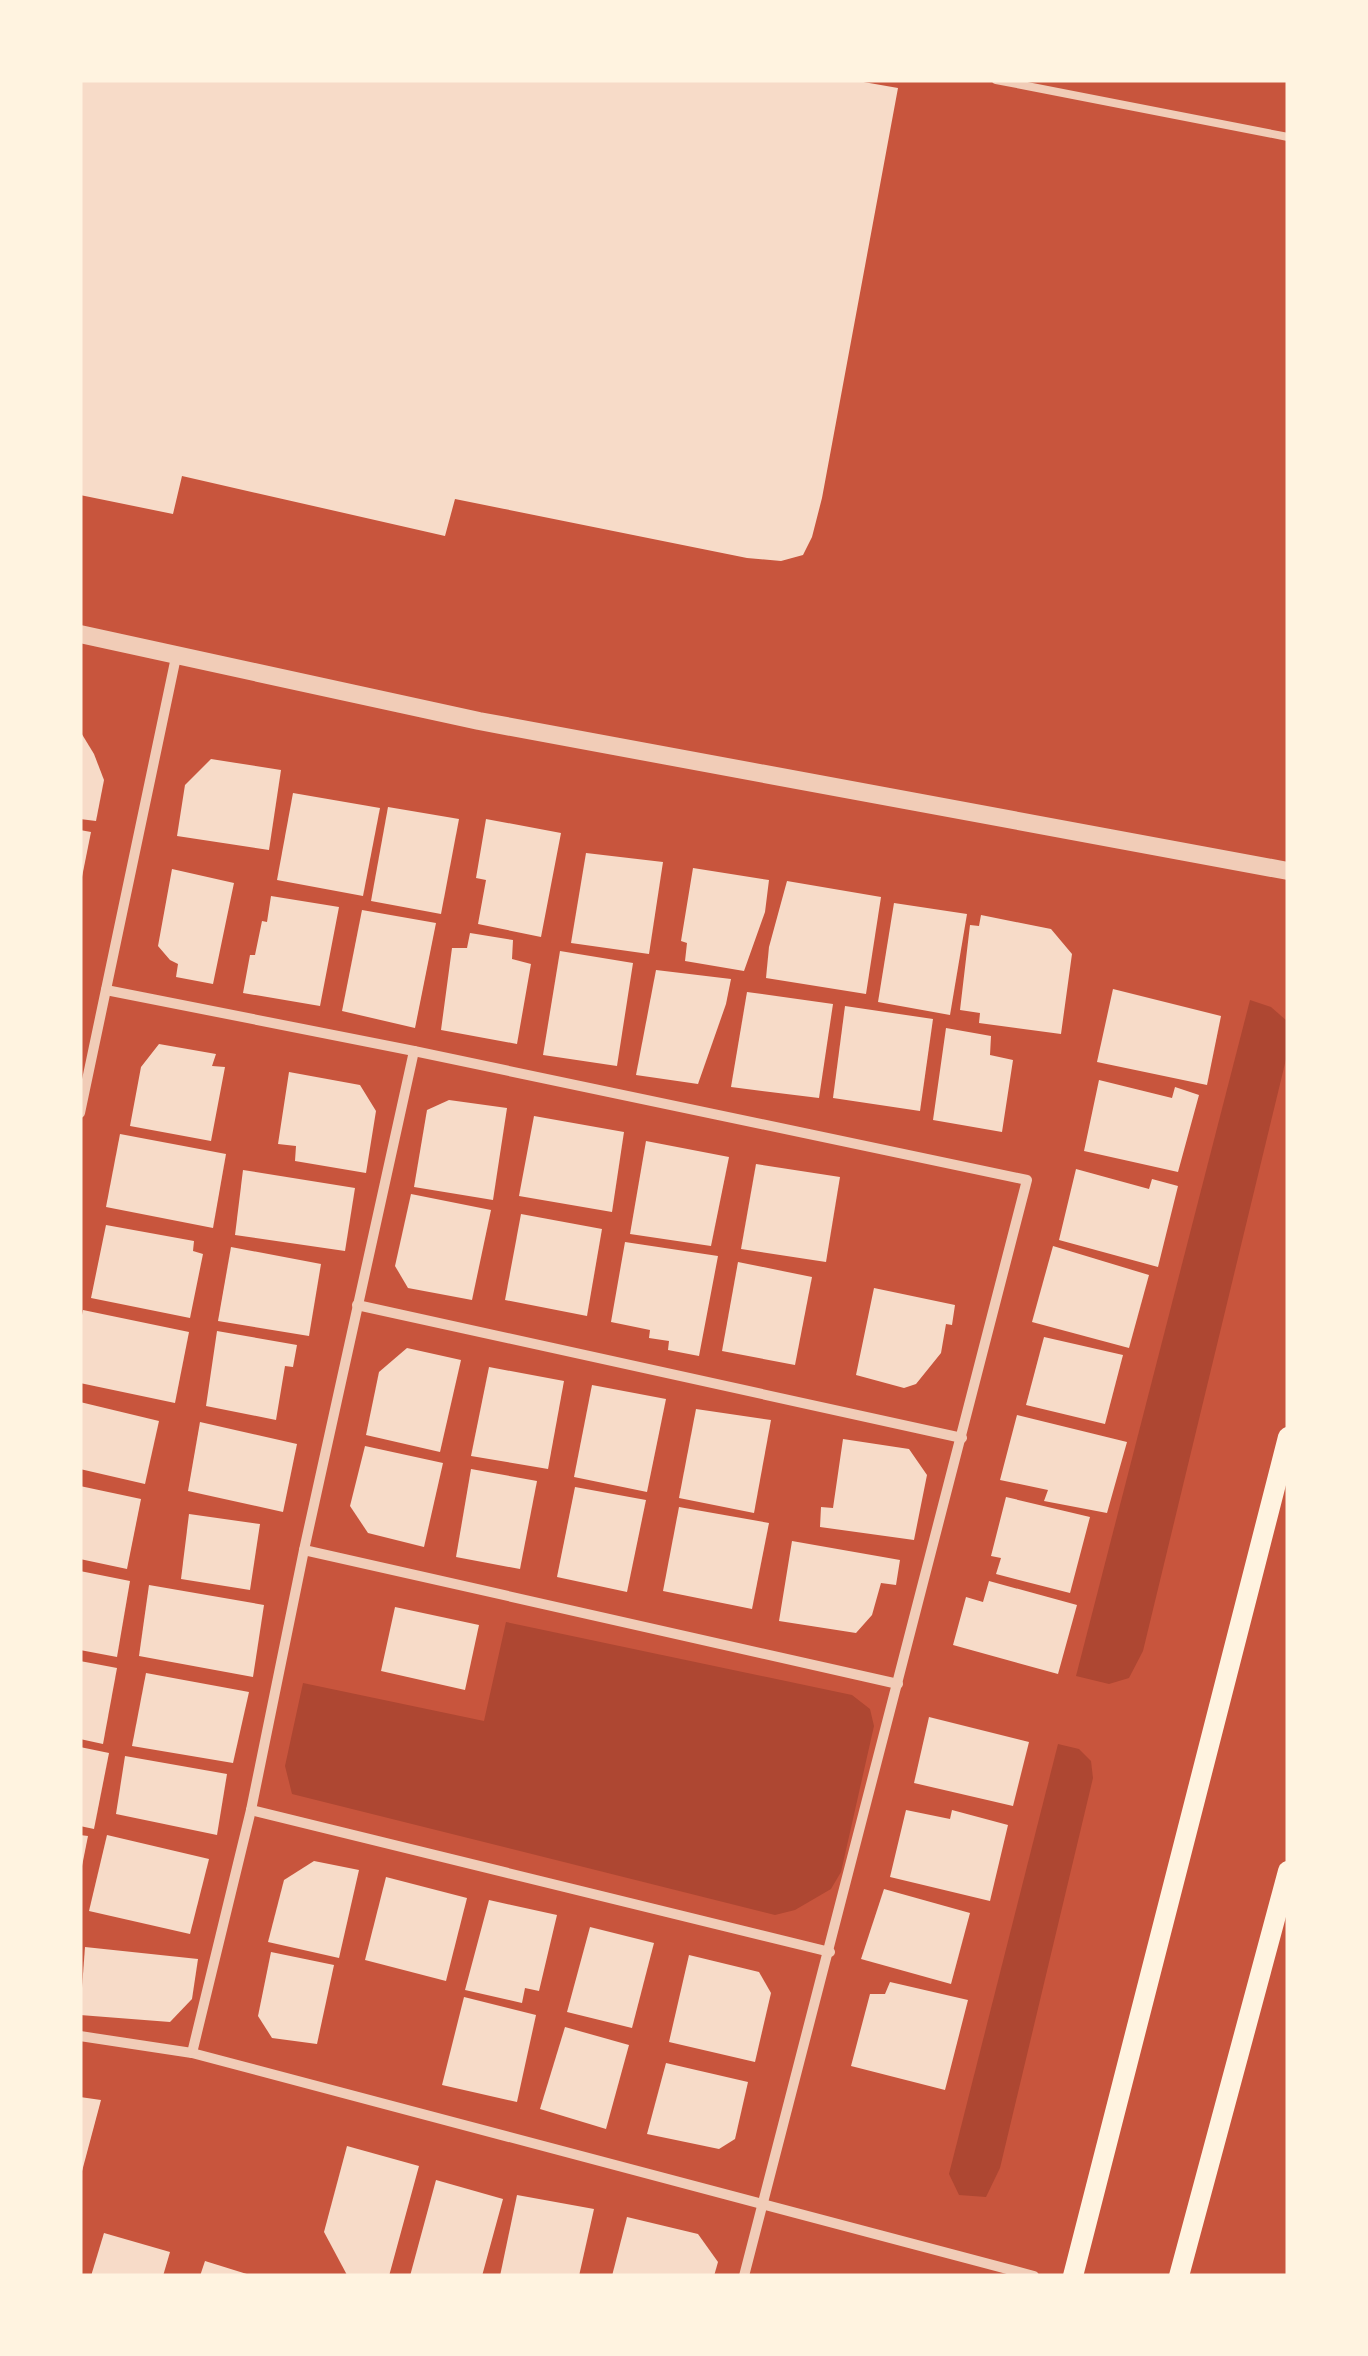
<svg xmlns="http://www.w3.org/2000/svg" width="1368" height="2356" viewBox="0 0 1368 2356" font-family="Karla,sans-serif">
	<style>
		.green { fill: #ae4732 }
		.building { fill: #f7dbc8 }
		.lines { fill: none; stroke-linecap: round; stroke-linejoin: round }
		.service { stroke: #f1ccb7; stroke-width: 8 }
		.minor { stroke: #f1ccb7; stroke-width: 10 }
		.tertiary { stroke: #f1ccb7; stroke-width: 18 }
		.secondary { stroke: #fff3e0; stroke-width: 20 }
	</style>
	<rect width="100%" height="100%" fill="#c8553d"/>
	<g class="green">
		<path d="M1250 1000 1271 1007 1287 1021 1288 1051 1143 1651 1129 1678 1109 1684 1076 1676Z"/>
		<path d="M506 1622 852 1695 870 1709 874 1726 841 1872 831 1889 795 1910 775 1915 292 1794 285 1766 303 1683 484 1721Z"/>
		<path d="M1058 1744 1079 1749 1091 1761 1093 1778 1000 2168 986 2197 959 2195 949 2174Z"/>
	</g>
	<g class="building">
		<path d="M80 80H852L898 88 822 498 812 537 803 555 781 561 747 558 455 499 445 536 182 476 173 514 80 495Z"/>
		<path d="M80 731 94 754 104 780 96 821 80 819Z"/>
		<path d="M211 759 281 770 269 850 177 836 185 785Z"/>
		<path d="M293 793 380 808 363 896 277 880Z"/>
		<path d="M388 807 459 819 441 914 371 901Z"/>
		<path d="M486 819 561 833 541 937 478 924 486 880 476 878Z"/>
		<path d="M80 830 91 832 82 877H80Z"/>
		<path d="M586 853 663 862 649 954 571 943Z"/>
		<path d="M693 868 769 880 765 912 744 971 685 961 687 943 681 941Z"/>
		<path d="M172 869 234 883 213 984 176 977 178 964 170 960 158 946Z"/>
		<path d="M787 881 881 897 866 994 766 978 769 947Z"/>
		<path d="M271 896 339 907 320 1006 243 993 250 955H255L262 921 267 922Z"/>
		<path d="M894 903 967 914 950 1015 878 1002Z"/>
		<path d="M362 910 436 923 415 1028 342 1011Z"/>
		<path d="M981 915 1051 929 1072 954 1061 1034 979 1023 980 1013 960 1010 970 925 979 926Z"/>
		<path d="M470 933 513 940 512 959 531 964 517 1044 441 1030 452 948H467Z"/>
		<path d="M560 951 633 963 617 1066 543 1055Z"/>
		<path d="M656 970 731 979 726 1004 698 1084 636 1075Z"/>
		<path d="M1113 989 1221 1016 1207 1085 1097 1062Z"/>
		<path d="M747 992 833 1004 819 1098 731 1087Z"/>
		<path d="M845 1006 933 1019 920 1111 833 1098Z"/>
		<path d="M946 1028 991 1036 990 1055 1013 1060 1002 1132 933 1120Z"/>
		<path d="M159 1044 216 1054 212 1066 225 1067 211 1141 130 1126 141 1067Z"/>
		<path d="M289 1072 360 1085 376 1111 366 1173 295 1161 296 1146 278 1144Z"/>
		<path d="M1099 1080 1172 1098 1175 1087 1199 1095 1178 1172 1084 1151Z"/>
		<path d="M449 1100 507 1108 493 1200 414 1187 427 1110Z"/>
		<path d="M534 1116 624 1132 612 1212 519 1196Z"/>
		<path d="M120 1134 226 1154 213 1228 106 1207Z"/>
		<path d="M646 1141 729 1157 711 1246 630 1234Z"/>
		<path d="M756 1164 840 1177 826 1262 741 1249Z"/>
		<path d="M1076 1169 1149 1189 1152 1179 1178 1186 1158 1267 1059 1240Z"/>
		<path d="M243 1170 355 1188 345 1251 235 1235Z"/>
		<path d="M411 1194 491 1210 472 1300 408 1288 395 1266Z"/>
		<path d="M521 1214 602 1229 587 1316 505 1300Z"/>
		<path d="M106 1225 194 1241 193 1251 203 1254 190 1318 91 1298Z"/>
		<path d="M625 1242 718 1256 699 1356 668 1350 669 1341 649 1338 650 1330 611 1322Z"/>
		<path d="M1053 1246 1149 1275 1129 1348 1032 1322Z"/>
		<path d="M231 1247 321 1264 309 1336 218 1321Z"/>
		<path d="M738 1262 812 1277 795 1365 722 1351Z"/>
		<path d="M874 1288 955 1305 952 1325 946 1324 941 1353 916 1384 904 1388 856 1375Z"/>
		<path d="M83 1310 189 1332 175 1403 80 1383V1325Z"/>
		<path d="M217 1331 297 1345 293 1367 285 1366 276 1420 206 1406Z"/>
		<path d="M1044 1337 1123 1355 1105 1424 1026 1405Z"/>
		<path d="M407 1348 461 1360 440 1452 366 1435 379 1372Z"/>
		<path d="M489 1367 564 1381 548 1469 471 1456Z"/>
		<path d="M592 1385 666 1399 647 1492 574 1477Z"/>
		<path d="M80 1402 159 1421 145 1484 80 1469Z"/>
		<path d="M696 1409 771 1420 754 1513 679 1498Z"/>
		<path d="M1017 1415 1127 1442 1107 1513 1044 1501 1048 1490 1000 1480Z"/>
		<path d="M200 1422 297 1444 283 1512 188 1491Z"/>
		<path d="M843 1439 909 1449 927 1475 914 1540 820 1527 821 1507 833 1508Z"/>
		<path d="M365 1446 443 1463 424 1547 368 1533 350 1506Z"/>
		<path d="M471 1469 537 1481 520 1569 456 1557Z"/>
		<path d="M80 1486 141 1499 127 1569 80 1559Z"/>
		<path d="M575 1487 646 1500 627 1592 557 1577Z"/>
		<path d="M1006 1497 1090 1517 1070 1593 996 1574 1001 1558 991 1556Z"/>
		<path d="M679 1507 769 1523 752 1609 663 1591Z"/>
		<path d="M189 1514 260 1524 250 1590 181 1579Z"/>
		<path d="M792 1541 900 1560 896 1585 881 1583 872 1615 856 1633 779 1621Z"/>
		<path d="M80 1571 130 1581 117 1657 80 1650Z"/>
		<path d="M989 1581 1077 1605 1058 1674 953 1645 966 1597 983 1602Z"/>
		<path d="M149 1585 264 1605 253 1677 139 1656Z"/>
		<path d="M395 1607 479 1625 465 1690 381 1671Z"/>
		<path d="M80 1661 117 1668 103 1744 80 1739Z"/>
		<path d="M146 1673 249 1692 233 1763 132 1746Z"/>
		<path d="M929 1717 1029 1742 1013 1806 914 1783Z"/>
		<path d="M80 1747 109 1753 94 1829 80 1826Z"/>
		<path d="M125 1756 227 1774 217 1835 116 1814Z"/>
		<path d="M906 1810 950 1819 952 1810 1008 1825 990 1901 890 1877Z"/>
		<path d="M80 1835 88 1836 82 1866H80Z"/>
		<path d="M107 1835 209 1859 190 1934 89 1911Z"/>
		<path d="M314 1861 359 1870 339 1958 268 1942 284 1880Z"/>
		<path d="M386 1877 467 1898 446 1981 365 1960Z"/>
		<path d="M884 1889 970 1913 951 1984 861 1959Z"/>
		<path d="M489 1900 557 1915 539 1991 525 1988 522 2003 465 1990Z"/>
		<path d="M590 1927 654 1943 632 2028 567 2012Z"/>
		<path d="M85 1947 198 1959 192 1999 170 2022 80 2015Z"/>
		<path d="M271 1952 334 1965 317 2044 272 2038 258 2016Z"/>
		<path d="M689 1955 759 1972 771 1993 755 2062 669 2042Z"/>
		<path d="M890 1982 968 2000 945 2090 851 2066 870 1994H885Z"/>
		<path d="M464 1997 536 2015 517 2102 442 2085Z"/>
		<path d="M565 2027 629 2045 606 2129 540 2109Z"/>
		<path d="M666 2063 748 2082 735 2139 719 2149 647 2134Z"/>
		<path d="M80 2097 101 2100 81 2175 80 2174Z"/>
		<path d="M347 2146 419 2166 389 2276 347 2275 324 2232Z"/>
		<path d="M436 2180 503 2199 482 2276H410Z"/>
		<path d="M517 2195 594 2209 579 2276H500Z"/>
		<path d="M627 2217 698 2234 718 2262 714 2276H612Z"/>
		<path d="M104 2233 170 2252 163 2276H91Z"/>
		<path d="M205 2261 250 2275V2276H200Z"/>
	</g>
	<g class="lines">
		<path class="service" d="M996 80 1288 137"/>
		<g class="minor">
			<path d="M106 990 414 1051 1027 1180 744 2276"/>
			<path d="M80 1113 176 657"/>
			<path d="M357 1305 962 1438"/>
			<path d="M304 1550 898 1684"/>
			<path d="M251 1810 830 1952"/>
			<path d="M80 2036 192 2053 1034 2276"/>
			<path d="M192 2053 251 1810 304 1550 414 1051"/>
		</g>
		<path class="tertiary" d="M80 634 479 721 1288 871"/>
		<g class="secondary">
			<path d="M1073 2276 1288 1437"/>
			<path d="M1179 2276 1288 1871"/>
		</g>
	</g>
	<rect width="1368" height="2356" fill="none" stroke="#fff3e0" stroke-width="165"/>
</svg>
